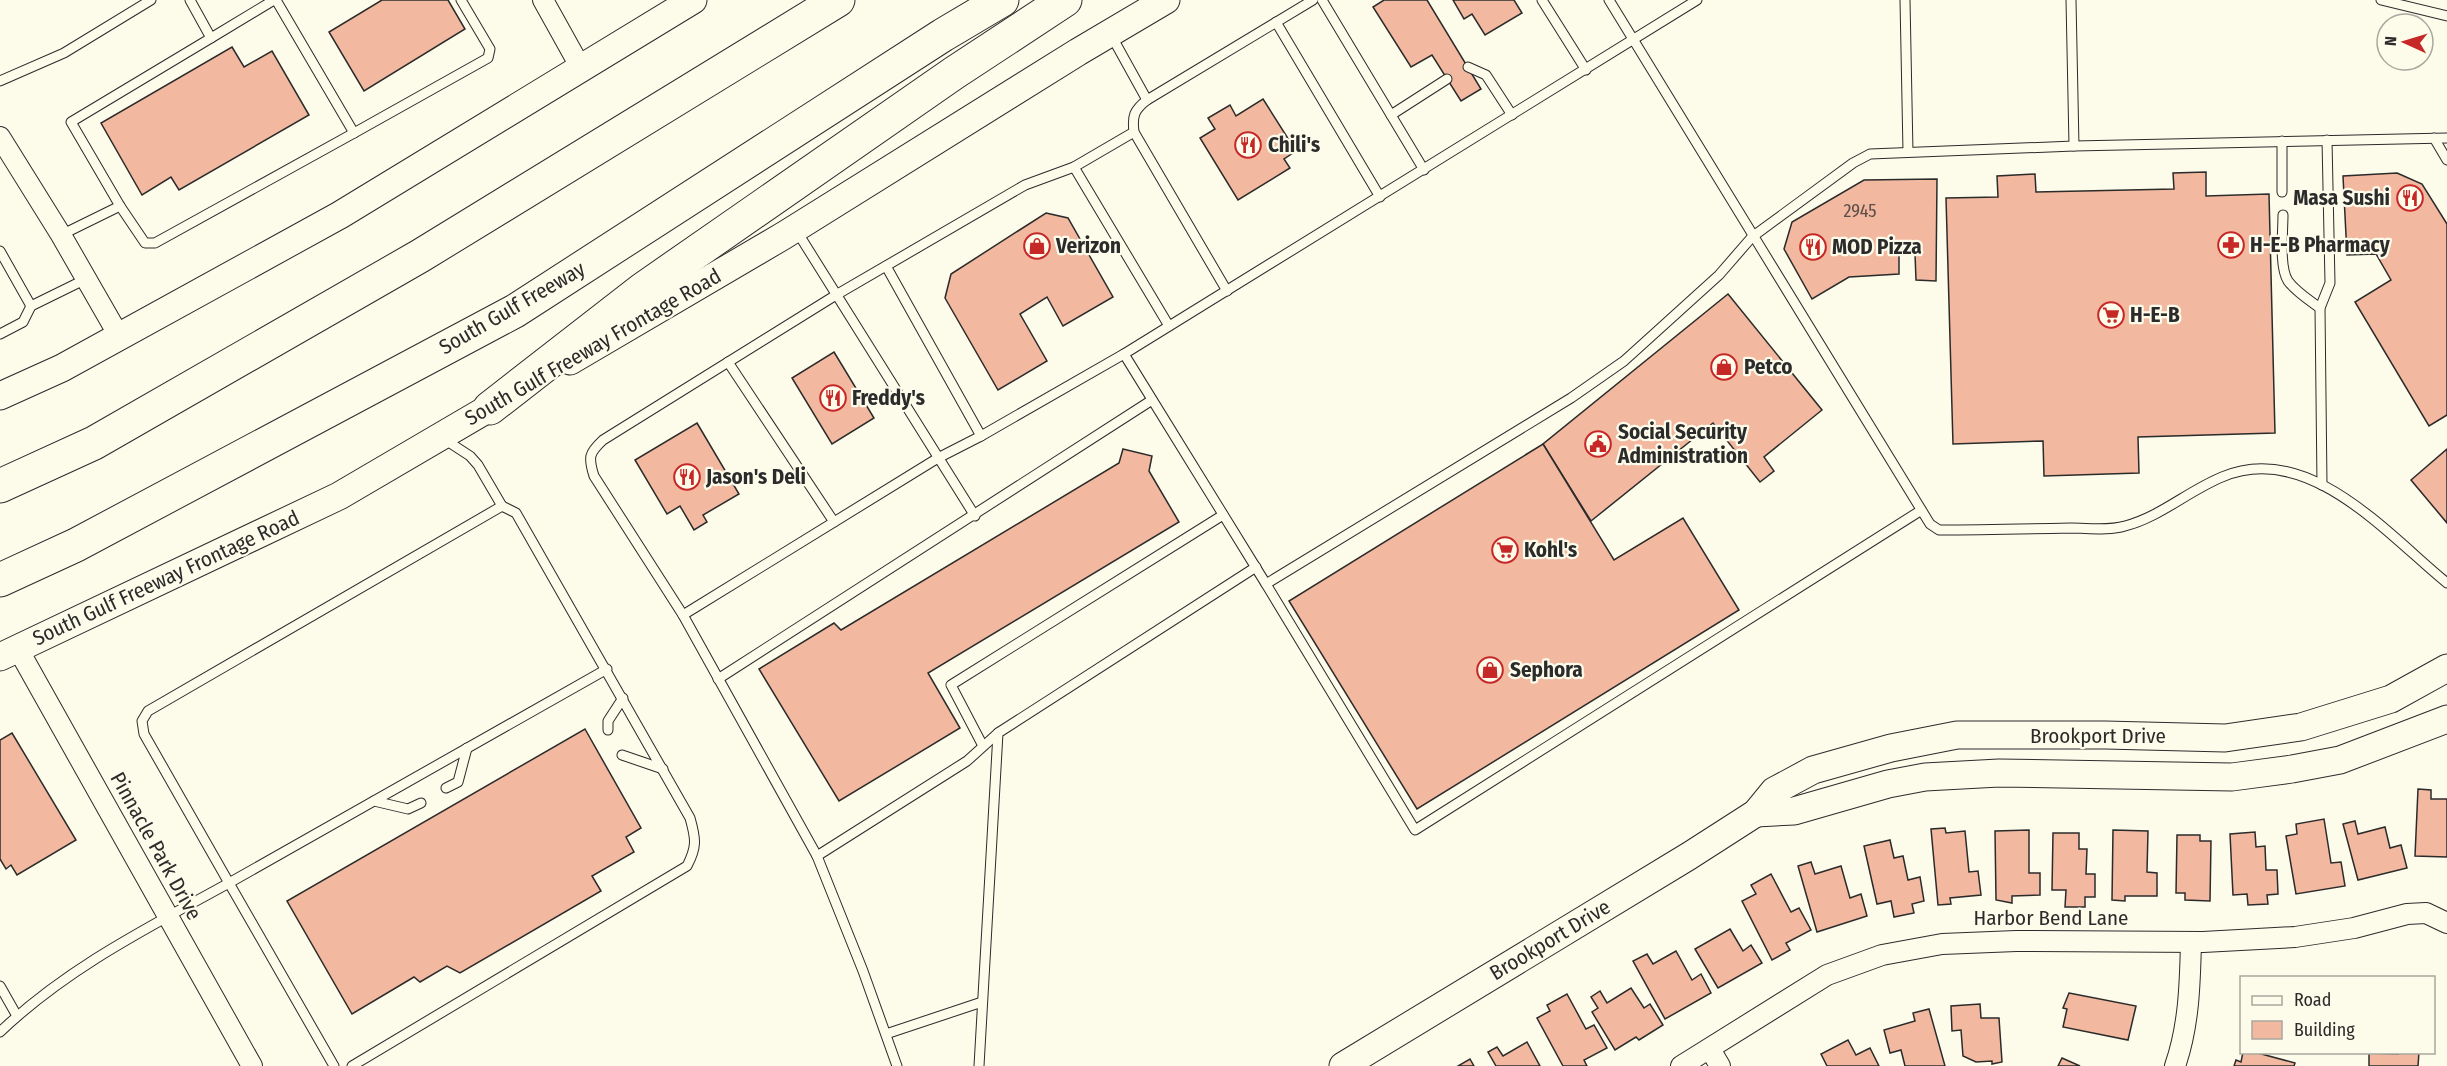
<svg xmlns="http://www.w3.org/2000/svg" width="2447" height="1066" viewBox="0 0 2447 1066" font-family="'Fira Sans Condensed',sans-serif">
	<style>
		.building { fill: #f2b8a0; stroke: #2b2b2b; stroke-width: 1.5 }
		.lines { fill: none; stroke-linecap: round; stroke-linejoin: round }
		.lane-casing { stroke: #2b2b2b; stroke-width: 11 }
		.street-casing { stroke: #2b2b2b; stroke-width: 22 }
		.secondary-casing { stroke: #2b2b2b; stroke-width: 29 }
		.highway-casing { stroke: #2b2b2b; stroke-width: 35 }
		.lane { stroke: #fdfbea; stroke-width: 9 }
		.street { stroke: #fdfbea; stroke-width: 20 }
		.secondary { stroke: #fdfbea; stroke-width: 27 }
		.highway { stroke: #fdfbea; stroke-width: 33 }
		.labels { text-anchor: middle; stroke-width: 4.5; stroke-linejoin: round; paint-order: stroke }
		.number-label { font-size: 18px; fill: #5d4e48 }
		.poi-label { font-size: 21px; font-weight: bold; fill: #2b2b2b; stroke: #fdfbea; text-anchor: start }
		.street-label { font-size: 21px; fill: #2b2b2b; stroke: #fdfbea }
	</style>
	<rect width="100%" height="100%" fill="#fdfbea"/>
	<g class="building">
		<path d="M382 0H448L465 29 364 91 329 32Z"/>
		<path d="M1384 0H1427L1481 89 1461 101 1432 55 1411 67 1373 7Z"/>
		<path d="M1453 0H1514L1522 13 1485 35 1472 14 1464 19Z"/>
		<path d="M232 47 244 67 272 51 309 115 179 190 171 177 142 195 101 123Z"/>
		<path d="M1263 99 1296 151 1284 159 1290 168 1238 200 1200 138 1215 129 1208 118 1230 105 1236 116Z"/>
		<path d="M2206 172V196L2269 194 2275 433 2138 437 2139 473 2044 476 2043 441 1953 444 1946 198 1998 197 1997 176 2035 174 2036 192 2174 189 2173 173Z"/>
		<path d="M2397 173 2422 184 2447 224V415L2429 426 2355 302 2391 280 2376 254 2347 255 2343 176Z"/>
		<path d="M1937 179 1936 281 1916 280 1915 254 1899 253V274L1849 277 1812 299 1784 249 1792 222 1864 180Z"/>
		<path d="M1046 213 1068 218 1113 297 1063 326 1047 297 1020 314 1047 361 998 390 945 298 951 274Z"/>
		<path d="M1728 294 1822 410 1764 457 1774 471 1760 482 1713 423 1591 521 1543 444Z"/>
		<path d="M834 352 874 418 832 444 792 378Z"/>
		<path d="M697 423 739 494 703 515 707 522 694 530 680 506 667 514 635 460Z"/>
		<path d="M1543 444 1614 560 1683 518 1739 610 1417 809 1289 601Z"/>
		<path d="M1123 449 1152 456 1149 471 1179 522 928 673 960 728 839 801 759 669 834 623 841 630 1119 463Z"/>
		<path d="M2447 449V523L2411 480Z"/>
		<path d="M585 729 641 828 626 837 634 852 592 876 601 891 460 973 447 966 420 982 414 977 352 1014 287 901Z"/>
		<path d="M12 733 76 840 17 875 11 865 6 869 0 859V740Z"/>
		<path d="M2418 789 2431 790V799H2447V857L2415 856Z"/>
		<path d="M2324 819 2331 863 2341 862 2345 886 2296 894 2286 836 2297 834 2296 824Z"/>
		<path d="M2355 821 2358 834 2385 827 2390 848 2401 845 2407 868 2358 880 2343 824Z"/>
		<path d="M1945 828 1946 833 1965 831 1969 872 1978 871 1981 895 1950 898 1951 904 1938 905 1931 829Z"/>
		<path d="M2029 830V873H2040V895L2012 896V903L1996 900 1995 831Z"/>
		<path d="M2113 830 2148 831 2147 872 2157 873V896H2125V901L2112 900Z"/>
		<path d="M2255 832 2256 847 2265 846 2266 870H2277L2278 894 2267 895 2268 904 2248 905 2247 894 2233 895 2230 834Z"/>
		<path d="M2053 833H2079V849H2087L2086 874H2095V897H2085V907H2065L2066 890H2052Z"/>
		<path d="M2177 835H2200V841H2211L2210 901 2185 900V893H2176Z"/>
		<path d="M1890 840 1894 858 1903 856 1908 880 1920 877 1924 901 1912 904 1914 913 1894 917 1891 901 1877 904 1864 846Z"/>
		<path d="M1811 862 1815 874 1841 866 1850 898 1861 894 1867 916 1817 932 1798 866Z"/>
		<path d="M1771 874 1791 912 1799 908 1811 930 1786 943 1790 950 1772 960 1742 901 1756 894 1751 885Z"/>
		<path d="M1730 929 1743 951 1751 945 1762 963 1718 988 1695 949Z"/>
		<path d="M1676 951 1692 980 1701 974 1711 993 1665 1019 1633 961 1647 954 1653 964Z"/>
		<path d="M1631 988 1644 1008 1650 1004 1663 1025 1639 1040 1636 1037 1615 1050 1592 1012 1598 1008 1591 997 1600 991 1607 1003Z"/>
		<path d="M2069 993 2136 1006 2128 1040 2063 1027 2067 1009 2063 1008Z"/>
		<path d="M1567 994 1586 1029 1594 1025 1607 1048 1584 1060 1587 1066H1563L1537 1018 1550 1011 1547 1005Z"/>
		<path d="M1980 1004 1981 1018H1999L2002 1062 1992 1064V1061L1976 1062 1963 1056 1961 1030 1952 1031 1951 1006Z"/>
		<path d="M1929 1009 1945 1066H1905L1901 1050 1890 1053 1884 1030 1915 1021 1913 1013Z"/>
		<path d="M1848 1040 1856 1055 1870 1048 1879 1066H1827L1821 1054Z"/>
		<path d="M1527 1042 1540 1066H1496L1488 1052 1497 1047 1503 1056Z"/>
		<path d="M2243 1052H2254L2295 1063 2294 1066H2234L2236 1060 2241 1062Z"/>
		<path d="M2398 1052H2419L2418 1066H2369V1053L2398 1054Z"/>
		<path d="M2062 1058 2080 1066H2058Z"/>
		<path d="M1470 1059 1474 1066H1458Z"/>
	</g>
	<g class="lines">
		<g class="lane-casing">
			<g id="lane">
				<path d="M1322 0 1424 170"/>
				<path d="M1542 0 1586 70"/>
				<path d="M1609 0 1930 524 1939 530C1983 530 2027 529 2071 528 2088 528 2109 531 2125 526 2160 517 2188 491 2222 477 2308 440 2388 535 2447 583"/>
				<path d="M1697 0 1124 354 1266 584 1571 398 1624 361 1719 275 1752 237 1853 163 1870 154 2074 146 2447 138"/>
				<path d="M1905 0 1908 152"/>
				<path d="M2071 0 2074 146"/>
				<path d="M2381 0 2447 16"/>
				<path d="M1276 22 1380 197"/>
				<path d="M1111 35 1147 100C1134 110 1132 116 1134 132L1227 291"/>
				<path d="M211 38 274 0"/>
				<path d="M1468 67 1486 75 1512 115"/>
				<path d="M0 81 64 53 151 0"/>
				<path d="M1147 100 1313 0"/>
				<path d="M1391 115 1447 79"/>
				<path d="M354 133 488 58 490 49 461 0"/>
				<path d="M2434 138 2447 160"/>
				<path d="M2282 141V192"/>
				<path d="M1074 167 1134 132"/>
				<path d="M120 206 145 243H155L354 133 276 0"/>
				<path d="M2283 215C2283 232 2279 267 2288 281 2296 292 2309 300 2320 308"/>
				<path d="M796 230 975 516"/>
				<path d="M61 235 120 206 71 122 211 38 190 0"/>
				<path d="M0 251 31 306 23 322 0 334"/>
				<path d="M886 266 981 436 938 458 683 615 817 856 863 971 897 1066"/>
				<path d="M31 306 86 279"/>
				<path d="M728 362 834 522"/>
				<path d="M981 436 1124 354"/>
				<path d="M444 439 470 456 478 465 502 506"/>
				<path d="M2322 485 2320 308 2330 283 2327 140"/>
				<path d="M1266 584 1415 830 1920 511"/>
				<path d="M683 615 594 476C588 457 589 453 603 440L836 295 1025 185 1074 167 1169 326"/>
				<path d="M718 679 1152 400"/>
				<path d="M608 730V721L623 698"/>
				<path d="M983 746 951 685 1223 515"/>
				<path d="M622 755 663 769"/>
				<path d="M446 788 458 782 467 748"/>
				<path d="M374 801 408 809 421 803"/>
				<path d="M817 856 967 761 998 733"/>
				<path d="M0 986 17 1016"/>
				<path d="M0 1032C67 968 149 927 229 883L144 734 142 721 148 711 502 506 516 513 690 818C696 839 697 847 687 866L352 1066"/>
				<path d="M886 1034 982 1002"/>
				<path d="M334 1066 229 883 607 669"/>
				<path d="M979 1066 998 733 1256 567"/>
			</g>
		</g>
		<g class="street-casing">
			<g id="street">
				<path d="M543 0 582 70"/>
				<path d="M0 137 61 235 119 336"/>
				<path d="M18 649 252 1066"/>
				<path d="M1710 1049 1720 1066"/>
				<path d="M1681 1066 1827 975 1882 955 1942 944 2016 941 2203 942 2295 937 2354 928 2407 914 2426 913 2447 923"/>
				<path d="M2175 1066C2189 1026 2190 984 2191 942"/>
			</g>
		</g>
		<g class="secondary-casing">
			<g id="secondary">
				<path d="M570 361 783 236 1078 52 1166 0"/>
				<path d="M0 396 62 368 340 215 693 0"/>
				<path d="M0 657 339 496 508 397"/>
				<path d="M1756 813 1794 811 1888 784 1925 777 1999 773 2232 777 2292 769 2340 760 2447 719"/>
				<path d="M1343 1066 1689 856 1756 813 1774 791 1813 770 1891 748 1957 735H2105L2225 738 2301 727 2391 699 2447 668"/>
			</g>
		</g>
		<g class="highway-casing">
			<g id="highway">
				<path d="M490 408 643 289 954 73 1065 0"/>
				<path d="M0 486 94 443 420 256 838 0"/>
				<path d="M0 580 76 545 515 311 943 35 1002 0"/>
			</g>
		</g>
		<use href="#lane" class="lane"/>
		<use href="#street" class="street"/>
		<use href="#secondary" class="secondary"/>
		<use href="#highway" class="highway"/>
	</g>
	<defs>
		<g id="restaurant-ring" transform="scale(1.35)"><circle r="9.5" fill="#fdfbea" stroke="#c62828" stroke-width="1.5"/><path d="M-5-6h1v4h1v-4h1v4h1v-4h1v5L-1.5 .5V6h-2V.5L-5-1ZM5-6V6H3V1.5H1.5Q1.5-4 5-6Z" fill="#c62828"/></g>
		<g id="pharmacy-ring" transform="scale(1.35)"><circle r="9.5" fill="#fdfbea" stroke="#c62828" stroke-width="1.5"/><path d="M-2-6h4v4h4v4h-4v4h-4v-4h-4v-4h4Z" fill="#c62828"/></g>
		<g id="shop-ring" transform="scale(1.35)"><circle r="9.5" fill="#fdfbea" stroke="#c62828" stroke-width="1.5"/><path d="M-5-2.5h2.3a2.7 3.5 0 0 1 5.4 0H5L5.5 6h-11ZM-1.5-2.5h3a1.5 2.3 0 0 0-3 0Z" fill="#c62828"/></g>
		<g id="supermarket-ring" transform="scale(1.35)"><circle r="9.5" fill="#fdfbea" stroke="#c62828" stroke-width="1.5"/><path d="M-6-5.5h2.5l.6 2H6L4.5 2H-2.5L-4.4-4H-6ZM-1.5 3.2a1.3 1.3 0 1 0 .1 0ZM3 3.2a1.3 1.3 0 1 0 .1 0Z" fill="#c62828"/></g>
		<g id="civic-ring" transform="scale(1.35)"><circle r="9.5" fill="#fdfbea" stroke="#c62828" stroke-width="1.5"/><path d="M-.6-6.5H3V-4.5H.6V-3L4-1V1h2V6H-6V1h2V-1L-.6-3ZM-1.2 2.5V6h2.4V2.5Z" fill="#c62828"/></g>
	</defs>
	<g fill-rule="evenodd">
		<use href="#restaurant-ring" x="1248" y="145"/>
		<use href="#restaurant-ring" x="2410" y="198"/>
		<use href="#pharmacy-ring" x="2231" y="245"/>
		<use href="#shop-ring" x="1037" y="246"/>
		<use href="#restaurant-ring" x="1813" y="247"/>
		<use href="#supermarket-ring" x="2111" y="315"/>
		<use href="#shop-ring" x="1724" y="367"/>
		<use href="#restaurant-ring" x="833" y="398"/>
		<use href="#civic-ring" x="1598" y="444"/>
		<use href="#restaurant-ring" x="687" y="477"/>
		<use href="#supermarket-ring" x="1505" y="550"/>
		<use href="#shop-ring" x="1490" y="670"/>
	</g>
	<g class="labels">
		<g class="number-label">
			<text x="1860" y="217">2945</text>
		</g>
		<g class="poi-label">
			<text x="1268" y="152">Chili's</text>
			<text x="2390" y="205" text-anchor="end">Masa Sushi</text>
			<text x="2250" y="252">H-E-B Pharmacy</text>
			<text x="1056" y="253">Verizon</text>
			<text x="1832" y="254">MOD Pizza</text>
			<text x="2130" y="322">H-E-B</text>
			<text x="1744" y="374">Petco</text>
			<text x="852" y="405">Freddy's</text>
			<text x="1618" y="439">Social Security<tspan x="1618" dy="24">Administration</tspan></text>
			<text x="706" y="484">Jason's Deli</text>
			<text x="1524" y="557">Kohl's</text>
			<text x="1510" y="677">Sephora</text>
		</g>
		<g class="street-label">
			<text transform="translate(512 308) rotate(-30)" y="7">South Gulf Freeway</text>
			<text transform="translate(593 347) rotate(-30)" y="7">South Gulf Freeway Frontage Road</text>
			<text transform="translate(166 578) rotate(-25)" y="7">South Gulf Freeway Frontage Road</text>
			<text x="2098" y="743">Brookport Drive</text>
			<text transform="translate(156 846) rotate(61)" y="7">Pinnacle Park Drive</text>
			<text x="2051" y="925">Harbor Bend Lane</text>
			<text transform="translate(1550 940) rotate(-31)" y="7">Brookport Drive</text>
		</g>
	</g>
	<rect x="2240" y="976" width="195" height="78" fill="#fdfbea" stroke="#a9a89e" stroke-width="1.5"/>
	<rect x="2252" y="996" width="30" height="9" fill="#fdfbea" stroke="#a9a89e" stroke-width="1.5"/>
	<text x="2294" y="1006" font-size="18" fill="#2b2b2b">Road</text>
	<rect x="2252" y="1021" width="30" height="18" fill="#f2b8a0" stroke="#a9a89e" stroke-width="1.5"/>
	<text x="2294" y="1036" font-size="18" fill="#2b2b2b">Building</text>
	<g transform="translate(2405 42) rotate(274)"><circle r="28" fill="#fdfbea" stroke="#a9a89e" stroke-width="1.5"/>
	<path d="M0-4.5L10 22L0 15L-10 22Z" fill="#c62828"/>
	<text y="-9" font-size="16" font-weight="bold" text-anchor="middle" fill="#2b2b2b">N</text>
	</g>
</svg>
